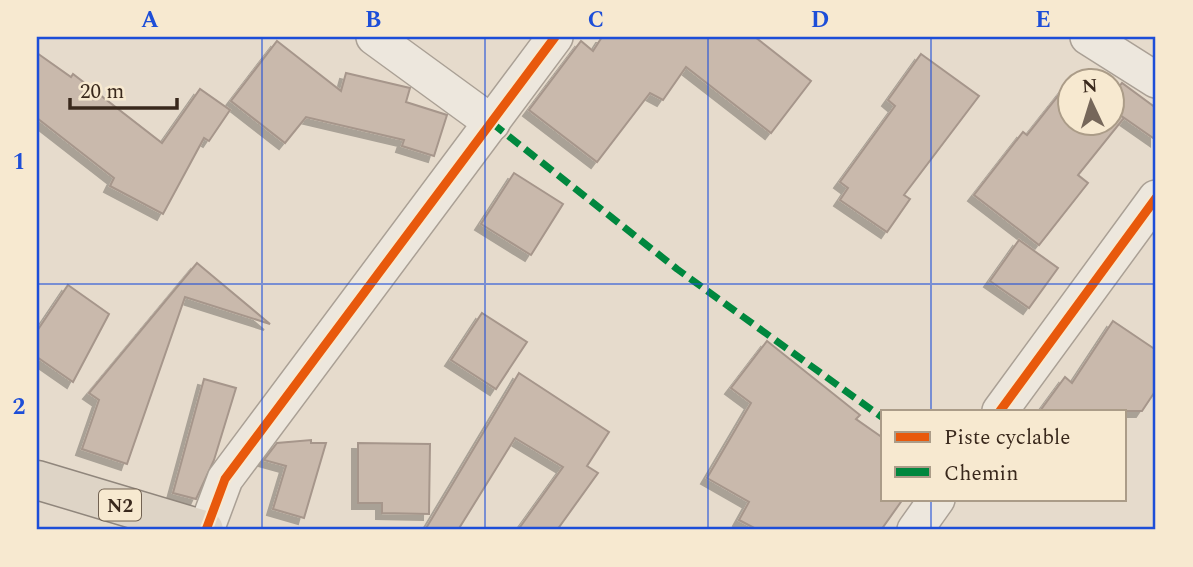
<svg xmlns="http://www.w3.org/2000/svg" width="1193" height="567" viewBox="0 0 1193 567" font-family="Spectral,serif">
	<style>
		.building { fill: #c9b9ac; stroke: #a6968b; stroke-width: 2; filter: url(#shadow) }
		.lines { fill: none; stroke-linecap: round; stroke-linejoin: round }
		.minor-casing { stroke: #aaa095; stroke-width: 38 }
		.trunk-casing { stroke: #90867c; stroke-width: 41 }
		.minor { stroke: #ede7dd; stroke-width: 35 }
		.trunk { stroke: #ded4c6; stroke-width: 38 }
		.quiet { stroke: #00873e; stroke-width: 7; stroke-dasharray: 14 7; stroke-linecap: butt }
		.cycleway-casing { stroke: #f7e9d0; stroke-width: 13 }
		.cycleway { stroke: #e8590c; stroke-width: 9 }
		.grid { fill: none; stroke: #1d4ed8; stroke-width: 2; stroke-opacity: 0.55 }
		.labels { text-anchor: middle; stroke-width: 5; stroke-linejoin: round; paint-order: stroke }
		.shield { fill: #f7e9d0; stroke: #726252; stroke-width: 2 }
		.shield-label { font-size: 19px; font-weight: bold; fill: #39281c }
		.neatline { fill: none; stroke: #1d4ed8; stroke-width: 2.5 }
		.grid-label { font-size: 23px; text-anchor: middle; font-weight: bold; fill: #1d4ed8 }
	</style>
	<defs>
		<filter id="shadow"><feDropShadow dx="-6" dy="6" stdDeviation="0" flood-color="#0004"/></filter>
	</defs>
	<rect width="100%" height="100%" fill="#e6dbcc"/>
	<g class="building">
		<path d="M602 37H755L811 81 771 133 686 67 663 100 650 93 597 162 529 110 581 41 593 51Z"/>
		<path d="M277 41 341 91 346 73 410 88 406 102 447 115 434 156 402 146 404 140 306 117 285 143 231 101Z"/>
		<path d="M37 53 71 77 73 74 162 143 200 89 230 110 209 141 204 138 163 214 110 186 114 178 37 118Z"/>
		<path d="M921 54 979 96 904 195 910 199 887 232 840 200 848 188 840 182 895 106 888 100Z"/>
		<path d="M1073 77 1077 80H1070V122H1112V96L1122 83 1156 108V140L1120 115 1124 118 1078 175 1088 183 1039 245 974 195 1023 132 1027 135Z"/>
		<path d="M514 173 563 204 531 255 481 224Z"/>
		<path d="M1019 240 1058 268 1029 308 990 281Z"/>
		<path d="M197 263 270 324 185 297 127 464 82 449 99 400 89 393Z"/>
		<path d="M68 285 109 314 73 382 37 357V331Z"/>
		<path d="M482 313 527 342 496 389 451 360Z"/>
		<path d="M1113 321 1156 350V390L1142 411H1040L1065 377 1072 383Z"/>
		<path d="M767 341 860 415 856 419 883 438V499H903L881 530H758L739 520 749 502 707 478 751 403 731 388Z"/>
		<path d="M519 373 609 432 587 466 598 473 557 530H518L563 467 515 438 458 530H425Z"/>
		<path d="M204 379 236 388 214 460 196 499 173 493Z"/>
		<path d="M311 440V443H326L304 518 273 509 286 466 264 460 277 443Z"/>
		<path d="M358 443 430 444 429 514 382 513V503H358Z"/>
	</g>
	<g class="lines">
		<g class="minor-casing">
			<g id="minor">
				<path d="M374 37 492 123"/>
				<path d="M1088 37 1156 80"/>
				<path d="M1000 411 1156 198"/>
				<path d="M206 530 225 479 555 37"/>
				<path d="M915 530 937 499"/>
			</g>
		</g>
		<g class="trunk-casing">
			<path id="trunk" d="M37 480 204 530"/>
		</g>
		<use href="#minor" class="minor"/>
		<use href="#trunk" class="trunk"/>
		<path class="quiet" d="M492 123 677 269 883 418"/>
		<g class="cycleway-casing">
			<g id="cycleway">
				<path d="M1000 411 1156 198"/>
				<path d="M206 530 225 479 555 37"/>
			</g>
		</g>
		<use href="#cycleway" class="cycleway"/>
	</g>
	<path class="grid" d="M262 37V530M485 37V530M708 37V530M931 37V411M37 284H1156M931 499V530"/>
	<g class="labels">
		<rect class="shield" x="99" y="489.5" width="42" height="31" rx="5"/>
		<g class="shield-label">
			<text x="120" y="512">N2</text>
		</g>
	</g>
	<rect width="1193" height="567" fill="none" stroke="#f7e9d0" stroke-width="77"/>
	<rect x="881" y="410" width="245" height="91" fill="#f7e9d0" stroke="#ab9c88" stroke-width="2"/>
	<rect x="895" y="432" width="35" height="10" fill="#e8590c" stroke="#ab9c88" stroke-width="2"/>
	<text x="944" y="444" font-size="21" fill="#39281c">Piste cyclable</text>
	<rect x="895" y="467" width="35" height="10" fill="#00873e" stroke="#ab9c88" stroke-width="2"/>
	<text x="944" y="480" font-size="21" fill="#39281c">Chemin</text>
	<g transform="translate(1091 102) rotate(356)"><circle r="33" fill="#f7e9d0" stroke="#ab9c88" stroke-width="2"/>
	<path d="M0-5L12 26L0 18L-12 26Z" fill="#76675a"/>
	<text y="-10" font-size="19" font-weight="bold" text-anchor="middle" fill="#39281c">N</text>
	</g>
	<path d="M70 98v10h107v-10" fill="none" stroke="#39281c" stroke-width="3.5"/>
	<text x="80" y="98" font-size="21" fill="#39281c" stroke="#f7e9d0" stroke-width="5" paint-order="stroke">20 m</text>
	<rect x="38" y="38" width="1116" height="490" class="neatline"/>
	<g class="grid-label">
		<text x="150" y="27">A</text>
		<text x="373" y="27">B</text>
		<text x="596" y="27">C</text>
		<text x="820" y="27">D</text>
		<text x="1043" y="27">E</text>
		<text x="19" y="169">1</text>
		<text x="19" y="414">2</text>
	</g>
</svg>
